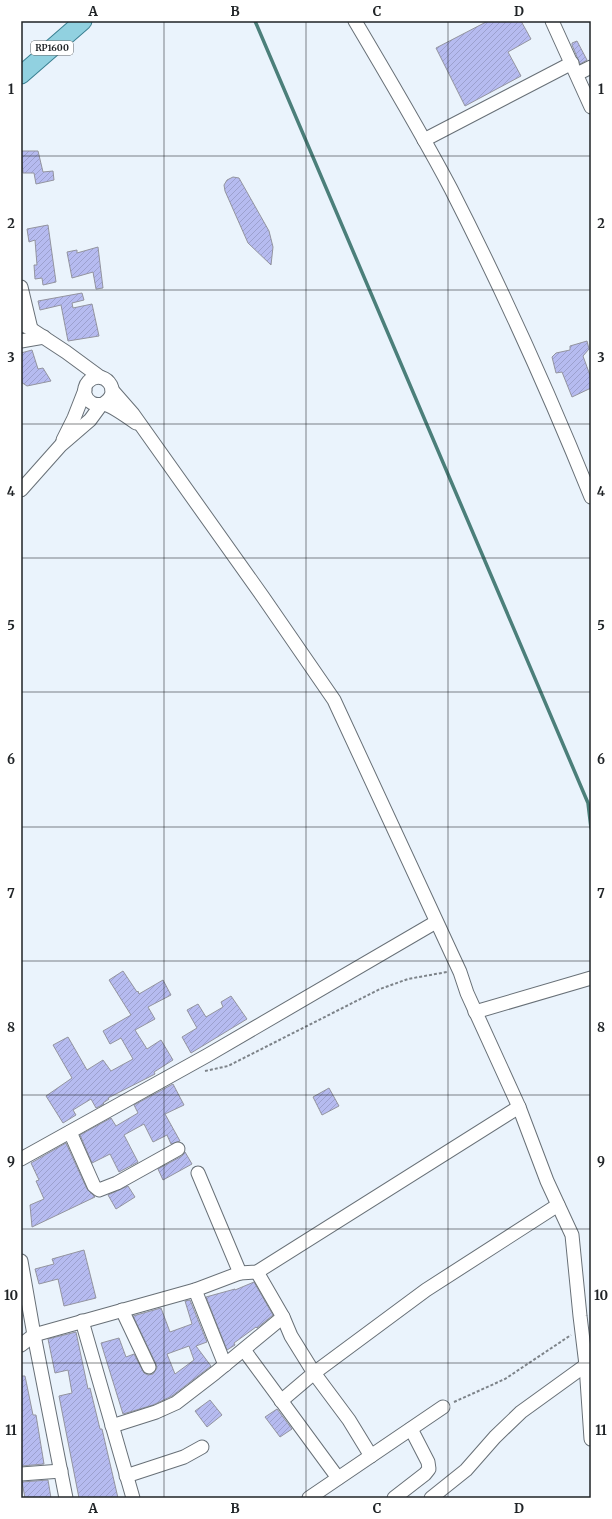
<svg xmlns="http://www.w3.org/2000/svg" width="612" height="1519" viewBox="0 0 612 1519" font-family="Merriweather,serif">
	<style>
		.lines { fill: none; stroke-linecap: round; stroke-linejoin: round }
		.stream { stroke: #4b7f7a; stroke-width: 3.5 }
		.building { fill: url(#building-hatch); stroke: #93949f; fill-rule: evenodd }
		.minor-casing { stroke: #687077; stroke-width: 15 }
		.major-casing { stroke: #3a8092; stroke-width: 19 }
		.path { stroke: #7d8389; stroke-width: 2; stroke-dasharray: 3 2; stroke-linecap: butt }
		.minor { stroke: #fff; stroke-width: 13 }
		.major { stroke: #91d1e0; stroke-width: 17 }
		.grid { fill: none; stroke: #1f2326; stroke-width: 1; stroke-opacity: 0.55 }
		.labels { text-anchor: middle; stroke-width: 3; stroke-linejoin: round; paint-order: stroke }
		.shield { fill: #fff; stroke: #626567; stroke-width: 1 }
		.shield-label { font-size: 9px; font-weight: bold; fill: #1f2326 }
		.neatline { fill: none; stroke: #1f2326; stroke-width: 1.5 }
		.grid-label { font-size: 13px; text-anchor: middle; font-weight: bold; fill: #1f2326 }
	</style>
	<defs>
		<pattern id="building-hatch" width="6" height="6" patternUnits="userSpaceOnUse"><rect width="6" height="6" fill="#b6bbf0"/><path d="M-1 1l2-2M0 6l6-6M5 7l2-2" fill="none" stroke="#9ca0ce"/></pattern>
	</defs>
	<rect width="100%" height="100%" fill="#eaf3fc"/>
	<g class="lines">
		<path class="stream" d="M255 21 588 803 591 828"/>
	</g>
	<g class="building">
		<path d="M488 21H521L531 39 508 52 521 76 465 106 436 48Z"/>
		<path d="M577 41 587 60 580 64 572 45V43Z"/>
		<path d="M21 151H38L43 172 53 171 54 180 36 184 34 173H23Z"/>
		<path d="M233 177 239 178 269 231 273 247 271 265 248 243 225 191 224 185 227 180Z"/>
		<path d="M48 225 56 282 43 285 42 278 35 279 34 265H37L35 240 29 242 27 229Z"/>
		<path d="M98 247 103 288 96 289 93 272 72 278 67 252 77 250V253Z"/>
		<path d="M82 293 84 300 72 303 73 308 92 304 99 336 68 341 61 305 40 310 38 301Z"/>
		<path d="M587 341 589 349 583 356 591 378V388L572 397 562 372 556 373 552 357 556 353 570 350V346Z"/>
		<path d="M32 350 38 369 43 368 51 381 27 386 21 382V353Z"/>
		<path d="M123 971 137 992 138 991 139 994 163 980 171 995 148 1007 155 1019 135 1030 147 1049 161 1040 173 1060 154 1072 155 1074 108 1098 109 1099 103 1103 104 1104 96 1108 91 1099 73 1110 76 1115 63 1123 46 1096 72 1078 53 1045 68 1037 87 1070 103 1060 111 1071 133 1059 121 1038 110 1044 103 1031 131 1015 109 980Z"/>
		<path d="M231 996 247 1019 191 1053 182 1037 197 1028 187 1010 198 1004 206 1017 223 1007 221 1002Z"/>
		<path d="M173 1084 184 1105 165 1114 180 1141 171 1144 167 1135 153 1142 144 1124 124 1135 138 1162 119 1172 110 1154 92 1163 80 1135 111 1118 116 1126 138 1113 134 1105Z"/>
		<path d="M329 1088 339 1106 322 1115 313 1097Z"/>
		<path d="M66 1143 87 1189 95 1197 32 1227 30 1205 44 1199 36 1181 39 1180 31 1163Z"/>
		<path d="M185 1152 192 1164 163 1180 158 1169 182 1156Z"/>
		<path d="M128 1186 135 1197 116 1209 108 1195Z"/>
		<path d="M84 1250 96 1298 64 1306 58 1279 39 1284 35 1269 54 1264 52 1259Z"/>
		<path d="M254 1282 273 1315 257 1328 256 1327 234 1343 235 1345 227 1350 206 1297 235 1289V1290Z"/>
		<path d="M190 1300 207 1342 196 1346 211 1366 172 1396 153 1405 123 1414 101 1343 119 1338 126 1357 134 1354 144 1373 148 1375 153 1374 157 1368 156 1364 133 1316 161 1308 170 1332 192 1324 185 1301ZM189 1346 194 1360 175 1374 167 1354Z"/>
		<path d="M76 1332 88 1389 90 1388 100 1429H102L118 1498H79L59 1396 72 1393 68 1370 55 1373 48 1339Z"/>
		<path d="M21 1376H25L33 1415H36L44 1464 21 1466Z"/>
		<path d="M210 1400 222 1415 207 1427 195 1411Z"/>
		<path d="M277 1409 292 1429 280 1437 265 1417Z"/>
		<path d="M48 1480 51 1498H25L22 1482Z"/>
	</g>
	<g class="lines">
		<g class="minor-casing">
			<g id="minor">
				<path d="M355 21C388 77 421 132 451 189 502 289 549 393 591 497"/>
				<path d="M552 21 591 107"/>
				<path d="M577 74 591 67"/>
				<path d="M424 140 572 63"/>
				<path d="M21 287 31 329"/>
				<path d="M21 324 31 329 66 352 100 377"/>
				<path d="M21 341 44 337"/>
				<path d="M112 390 133 414 263 597 334 700 460 972 467 993 519 1107 547 1181 572 1235 580 1316 586 1365 591 1439"/>
				<path d="M103 404C125 391 102 367 88 382 85 385 84 390 85 394 86 398 88 401 92 403 97 406 100 404 104 404 112 406 129 418 136 423"/>
				<path d="M63 440 74 418 85 390"/>
				<path d="M21 490 61 445 90 420 101 405"/>
				<path d="M475 1012 591 978"/>
				<path d="M70 1132 94 1186 99 1190 117 1183 178 1149"/>
				<path d="M21 1159 208 1055 436 922"/>
				<path d="M198 1173 240 1273"/>
				<path d="M21 1261 34 1335 66 1498"/>
				<path d="M257 1272 283 1317 291 1336 314 1373 349 1420 371 1456"/>
				<path d="M195 1290 225 1365"/>
				<path d="M122 1310 149 1367"/>
				<path d="M82 1321 133 1498"/>
				<path d="M21 1345 34 1335 195 1290 240 1273 257 1272 519 1107"/>
				<path d="M244 1350 338 1478"/>
				<path d="M281 1401 314 1373 426 1290 558 1205"/>
				<path d="M112 1426 156 1412 176 1403 215 1373 283 1317"/>
				<path d="M21 1474 61 1471"/>
				<path d="M126 1476 184 1457 202 1447"/>
				<path d="M309 1498 443 1407"/>
				<path d="M394 1498 425 1474 429 1469 428 1462 411 1429"/>
				<path d="M431 1498 466 1470 495 1437 521 1412 586 1365"/>
			</g>
		</g>
		<g class="major-casing">
			<path id="major" d="M21 75 83 21"/>
		</g>
		<g class="path">
			<path d="M205 1071 228 1066 380 989 408 979 447 972"/>
			<path d="M454 1402 505 1379 571 1335"/>
		</g>
		<use href="#minor" class="minor"/>
		<use href="#major" class="major"/>
	</g>
	<path class="grid" d="M164 21V1498M306 21V1498M448 21V1498M21 156H591M21 290H591M21 424H591M21 558H591M21 692H591M21 827H591M21 961H591M21 1095H591M21 1229H591M21 1363H591"/>
	<g class="labels">
		<rect class="shield" x="31" y="41" width="42" height="14" rx="3"/>
		<g class="shield-label">
			<text x="52" y="51">RP1600</text>
		</g>
	</g>
	<rect width="612" height="1519" fill="none" stroke="#ffffff" stroke-width="44"/>
	<rect x="22" y="22" width="568" height="1475" class="neatline"/>
	<g class="grid-label">
		<text x="93" y="16">A</text>
		<text x="235" y="16">B</text>
		<text x="377" y="16">C</text>
		<text x="519" y="16">D</text>
		<text x="11" y="94">1</text>
		<text x="601" y="94">1</text>
		<text x="11" y="228">2</text>
		<text x="601" y="228">2</text>
		<text x="11" y="362">3</text>
		<text x="601" y="362">3</text>
		<text x="11" y="496">4</text>
		<text x="601" y="496">4</text>
		<text x="11" y="630">5</text>
		<text x="601" y="630">5</text>
		<text x="11" y="764">6</text>
		<text x="601" y="764">6</text>
		<text x="11" y="898">7</text>
		<text x="601" y="898">7</text>
		<text x="11" y="1032">8</text>
		<text x="601" y="1032">8</text>
		<text x="11" y="1166">9</text>
		<text x="601" y="1166">9</text>
		<text x="11" y="1300">10</text>
		<text x="601" y="1300">10</text>
		<text x="11" y="1435">11</text>
		<text x="601" y="1435">11</text>
		<text x="93" y="1513">A</text>
		<text x="235" y="1513">B</text>
		<text x="377" y="1513">C</text>
		<text x="519" y="1513">D</text>
	</g>
</svg>
